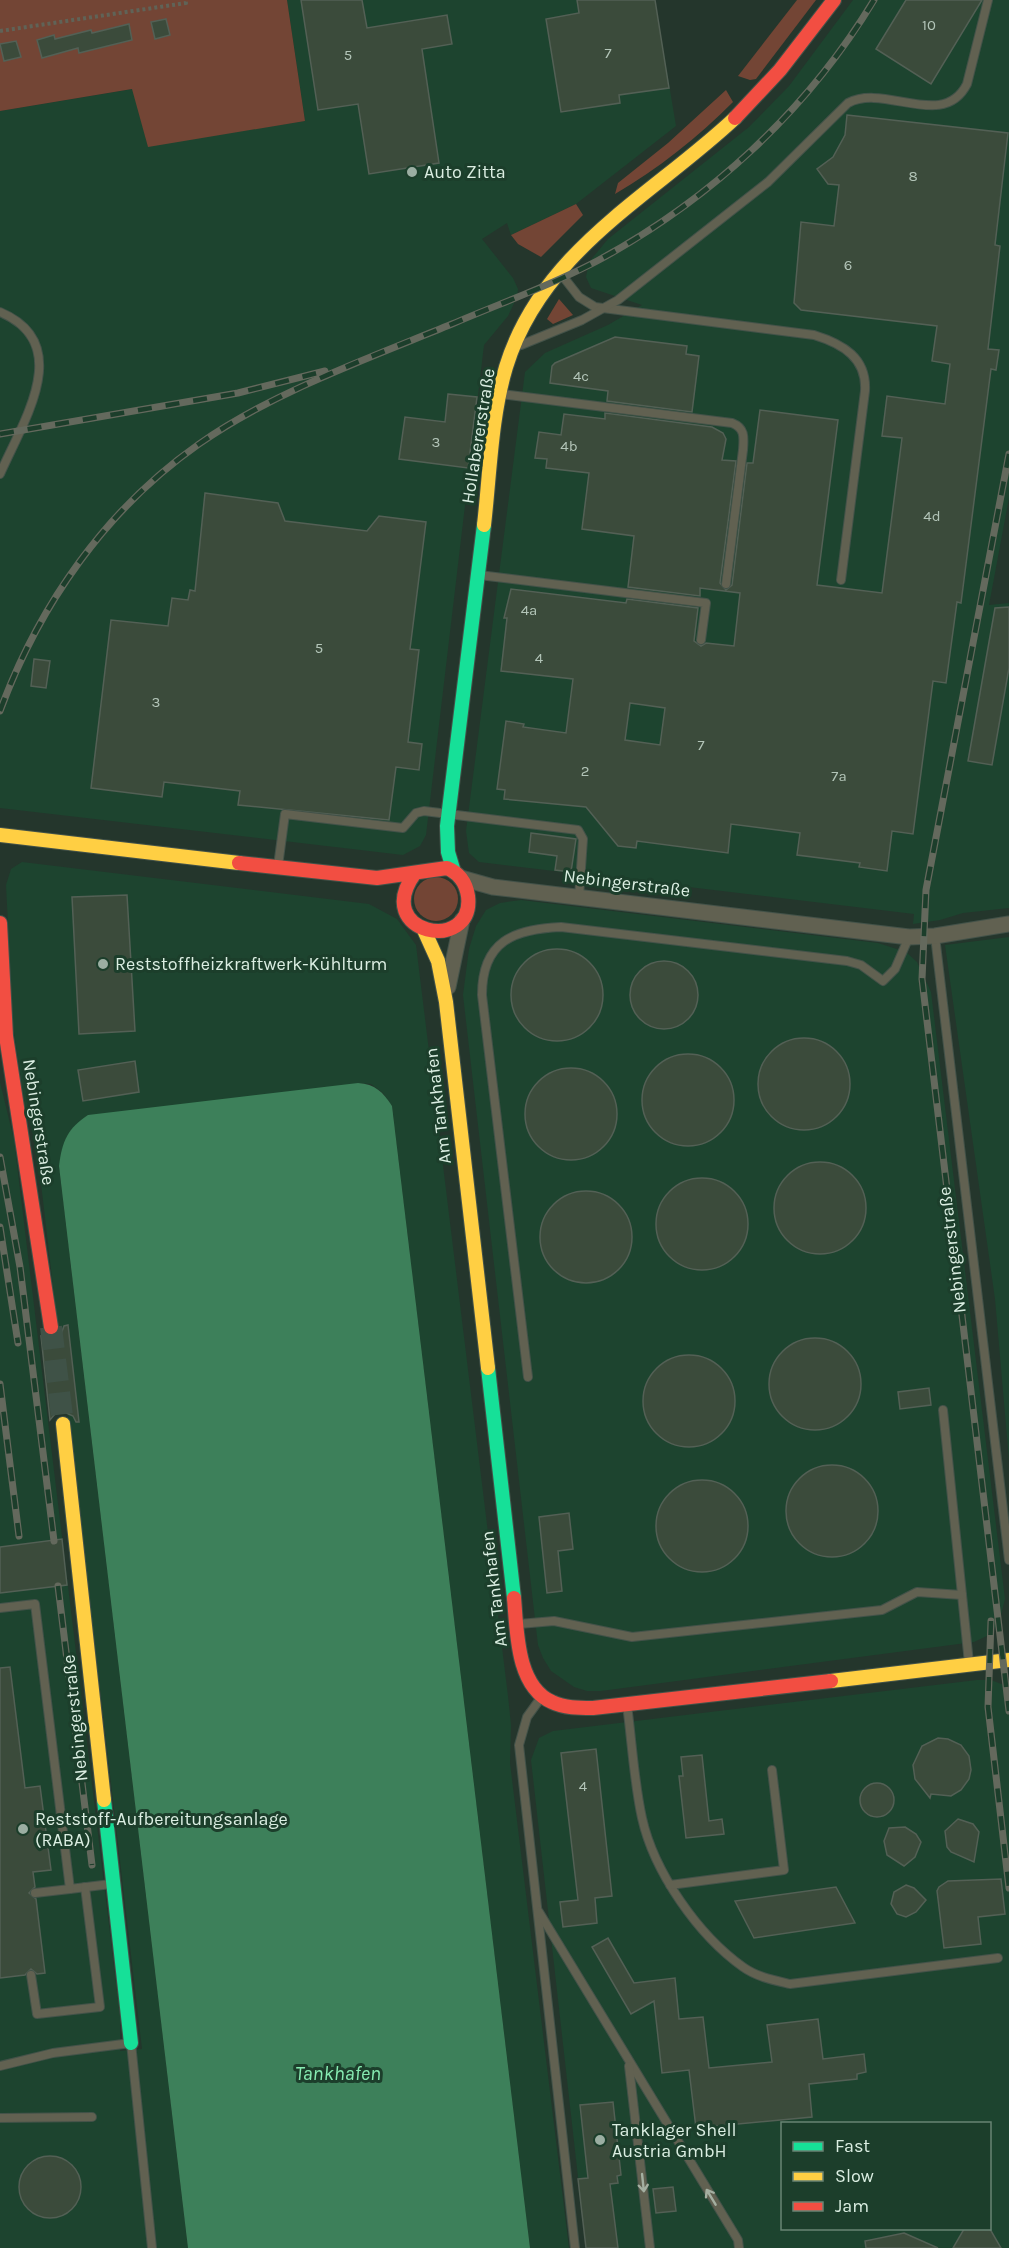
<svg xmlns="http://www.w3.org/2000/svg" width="1009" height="2248" viewBox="0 0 1009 2248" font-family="Karla,sans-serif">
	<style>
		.built { fill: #1d442f; fill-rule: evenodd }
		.green { fill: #734535 }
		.water { fill: #3d805a }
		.building { fill: #3b4b3b; stroke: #536055; stroke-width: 1.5; fill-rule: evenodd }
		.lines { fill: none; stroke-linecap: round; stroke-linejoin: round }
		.secondary-tunnel { stroke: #3f5247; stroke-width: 22; stroke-dasharray: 22 11; stroke-linecap: butt }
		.lane-casing { stroke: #435249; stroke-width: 10 }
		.street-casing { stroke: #435249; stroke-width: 17 }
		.fast-casing { stroke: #435249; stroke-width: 16 }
		.slow-casing { stroke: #435249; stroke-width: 16 }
		.jam-casing { stroke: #435249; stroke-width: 16 }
		.path { stroke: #606357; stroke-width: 4; stroke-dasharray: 3 3; stroke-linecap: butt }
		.lane { stroke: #616151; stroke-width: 8 }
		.street { stroke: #616151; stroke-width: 15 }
		.fast { stroke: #16e098; stroke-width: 14 }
		.slow { stroke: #ffcf43; stroke-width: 14 }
		.jam { stroke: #f24e42; stroke-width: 14 }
		.rail-casing { stroke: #64695d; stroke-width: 7 }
		.rail { stroke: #1c3e2b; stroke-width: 4.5; stroke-dasharray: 14; stroke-linecap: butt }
		.oneway { stroke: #a4afa1 }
		.poi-dot { fill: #9baea2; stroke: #1c3e2b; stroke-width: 2 }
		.labels { text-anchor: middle; stroke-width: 6; stroke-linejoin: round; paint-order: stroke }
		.number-label { font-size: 15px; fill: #b3c5b8 }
		.poi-label { font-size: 18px; fill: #dbeee2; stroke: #1c3e2b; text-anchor: start }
		.street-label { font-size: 18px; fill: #dbeee2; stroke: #1c3e2b }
		.water-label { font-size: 20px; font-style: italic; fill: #87ecb2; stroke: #1c3e2b }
	</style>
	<rect width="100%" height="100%" fill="#24362c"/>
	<g class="built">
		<path d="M287 0H655L676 126 576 204 511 235 507 223 482 239 513 278 518 289 517 297 508 316 484 345 426 835 420 846 403 855 0 808V111L133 89 148 146 305 121Z"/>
		<path d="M853 0H1009V498L989 605 1009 603V908L963 913 940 920 913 924 914 914 479 862 469 853 466 831 525 372 545 353 608 325 642 305 591 288 586 277 589 262 608 239 749 127 789 86Z"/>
		<path d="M22 862 369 904 397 919 416 945 508 1696 511 1725 510 1763 569 2248H530L392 1106 383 1093 371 1084 358 1083 59 1166 188 2248H0V1082L14 1140 120 2016V2051L142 2049 37 1149 25 1106 13 1025 6 885 11 869Z"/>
		<path d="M521 900 878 943 906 952 917 962 931 992 1005 1599 999 1623 989 1635 974 1642 601 1691H587L574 1687 551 1671 543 1658 538 1645 463 995 469 949 476 926 486 910 500 903Z"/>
		<path d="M1009 937V1460L995 1299 945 945Z"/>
		<path d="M977 1680H991L1009 1687V2248H586L531 1760 539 1738 553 1731ZM782 2124H990V2228H782Z"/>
	</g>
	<g class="green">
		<path d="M0 0H287L305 121 148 147 132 89 0 111Z"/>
		<path d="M797 0H816L756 79 750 80 738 76Z"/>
		<path d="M726 90 733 102C698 137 658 169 615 194L618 183 668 143Z"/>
		<path d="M576 204 583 215 541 257 518 244 511 235Z"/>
		<path d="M559 299 573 315 553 324 547 319Z"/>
		<circle cx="436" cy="899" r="22"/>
	</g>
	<path class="water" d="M358 1083C375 1084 383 1092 392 1106L530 2248H188L59 1166C62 1141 68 1128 88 1115Z"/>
	<g class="building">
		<path d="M301 0H362L367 28 447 15 452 44 422 49 439 163 369 174 358 104 318 110Z"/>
		<path d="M577 0H655L669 88 619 95 620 103 561 112 546 19 579 13Z"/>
		<path d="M906 0H982L931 84 876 49Z"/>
		<path d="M166 19 170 35 155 39 151 22Z"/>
		<path d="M129 24 132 40 79 53 78 48 42 58 37 40 54 35 55 39 91 30 92 33Z"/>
		<path d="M16 41 21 57 4 61 0 44Z"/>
		<path d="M847 115 1008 133 995 245 1000 246 988 349 999 350 996 370 991 369 961 603 957 602 946 683 933 681 913 834 892 831 887 871 859 867 860 863 797 855 800 833 731 824 728 853 637 841 636 848 618 846 586 807 504 799 505 790 497 789 506 721 524 724 523 727 566 733 573 679 501 671 507 618H504L511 589 626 603 627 599 698 608 694 641 701 646 706 643 734 646 740 593 700 588V596L628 587 634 536 582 529 589 473 546 468 547 459 535 458 539 432 561 435 564 414 605 419V413L712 427 723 433 726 439 722 460 736 461 720 583 726 590 732 585 747 463H753L760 410 838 420 817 585 882 593 902 438 882 436 887 396 945 404 950 364 932 361 937 326 801 310 794 303 801 222 834 226 839 185 828 184 817 169 833 157 845 135ZM630 703 665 708 660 745 625 740Z"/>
		<path d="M615 337 687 346 686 354 699 356 692 412 607 401 608 391 550 383 552 366 555 363Z"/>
		<path d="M448 394 477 397 468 468 399 459 405 417 445 422Z"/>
		<path d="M205 493 278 503 285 521 367 531 379 516 426 522 410 649 419 650 408 742 422 744 419 770 396 767 389 820 238 805 240 791 164 782 162 797 91 788 111 620 168 626 172 598 188 600 190 590 195 591Z"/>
		<path d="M1009 607V668L992 765 968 761 995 608Z"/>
		<path d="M34 659 50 661 46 688 31 686Z"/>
		<path d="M531 833 576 839 571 872 555 870 557 856 529 852Z"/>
		<path d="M127 895 135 1031 79 1034 72 897Z"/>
		<circle cx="557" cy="995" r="46"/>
		<circle cx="664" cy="995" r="34"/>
		<circle cx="804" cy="1084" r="46"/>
		<circle cx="688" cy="1100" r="46"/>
		<path d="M135 1061 139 1092 83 1101 78 1070Z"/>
		<circle cx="571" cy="1114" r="46"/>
		<circle cx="820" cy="1208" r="46"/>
		<circle cx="702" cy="1224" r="46"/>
		<circle cx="586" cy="1237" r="46"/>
		<path d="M68 1325 79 1422H76L73 1416 62 1411 55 1414 50 1420 41 1336 54 1340 60 1337 64 1326Z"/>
		<circle cx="815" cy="1384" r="46"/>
		<circle cx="689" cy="1401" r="46"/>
		<path d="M929 1388 931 1405 900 1409 898 1392Z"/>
		<circle cx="832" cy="1511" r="46"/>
		<circle cx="702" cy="1526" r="46"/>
		<path d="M569 1513 573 1549 558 1551 562 1591 547 1593 539 1517Z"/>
		<path d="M62 1539 67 1585 0 1593V1547Z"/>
		<path d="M10 1667 25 1788 40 1786 51 1870 33 1872 35 1887 29 1893 36 1899 45 1973 37 1974 31 1969 25 1975 0 1978V1668Z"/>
		<path d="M938 1738 948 1739 961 1745 969 1756 971 1770 969 1779 961 1790 951 1796 931 1794 930 1798 915 1779 913 1765 922 1746Z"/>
		<path d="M596 1749 612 1896 595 1898 597 1923 563 1927 560 1902 578 1900 561 1753Z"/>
		<path d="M702 1755 709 1821 722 1819 724 1834 686 1838 679 1776H683L681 1757Z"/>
		<circle cx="877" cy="1800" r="17"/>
		<path d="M958 1819 973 1824 979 1832 974 1862 951 1852 947 1847 945 1831Z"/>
		<path d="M905 1827 916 1834 921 1842 915 1857 904 1866 887 1855 884 1841 889 1828Z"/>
		<path d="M1001 1879 1005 1914 978 1917 981 1944 944 1948 937 1891 939 1887 948 1881Z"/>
		<path d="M906 1885 914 1888 926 1900 916 1912 906 1917 897 1914 891 1904 894 1892Z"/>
		<path d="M836 1887 855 1923 754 1938 735 1901Z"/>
		<path d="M608 1938 634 1983 675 1978 679 2019 703 2017 709 2068 772 2062 767 2025 818 2019 823 2059 864 2054 866 2072 857 2074V2079L809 2084 812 2117 696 2128 689 2070 662 2073 654 2001 631 2014 592 1947Z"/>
		<path d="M613 2102 621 2175 617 2176 618 2183 610 2184 618 2248H586L578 2179 588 2178 580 2105Z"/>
		<circle cx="50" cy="2187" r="31"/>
		<path d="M673 2187 676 2211 656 2213 653 2189Z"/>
		<path d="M964 2229H990L1001 2248H953Z"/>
		<path d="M904 2233 938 2248H866L865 2241Z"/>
	</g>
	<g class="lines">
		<path class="secondary-tunnel" d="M51 1327 63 1424"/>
		<g class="lane-casing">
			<g id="lane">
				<path d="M561 274 579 297 595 307 814 335C843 344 867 358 865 391L841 580"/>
				<path d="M0 312C76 344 22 423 0 474"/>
				<path d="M521 345 582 320 618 300 768 182 848 103C885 83 943 131 967 84L988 0"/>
				<path d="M501 394 732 423C745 428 744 437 743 450L726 584"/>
				<path d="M479 575 706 603 701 640"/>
				<path d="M278 866 285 814 403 828 416 813 424 811 578 830 583 839 579 897"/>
				<path d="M935 936 1009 1560"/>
				<path d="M528 1377 482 995C482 941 514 929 561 927L847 961 861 965 883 981 895 969 909 937"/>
				<path d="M943 1410 969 1663"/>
				<path d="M0 1608 35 1604 70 1889 111 1884"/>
				<path d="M519 1624 554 1621 632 1637 882 1610 917 1592 962 1595"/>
				<path d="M540 1699 527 1717 519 1745 575 2248"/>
				<path d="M627 1705C632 1742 634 1782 642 1818 654 1872 698 1935 743 1967 757 1977 773 1980 790 1984L998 1958"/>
				<path d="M670 1885 784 1870 772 1770"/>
				<path d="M35 1893 70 1889"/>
				<path d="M539 1912 738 2240 739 2248"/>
				<path d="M31 1975 37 2014 100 2007 85 1887"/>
				<path d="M0 2066 53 2053 131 2043 152 2248"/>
				<path d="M629 2066 650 2248"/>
				<path d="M0 2118 92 2117"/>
			</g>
		</g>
		<g class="street-casing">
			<g id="street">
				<path d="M461 878 493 887 909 937 935 936 1009 924"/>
				<path d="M448 987 462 920"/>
			</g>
		</g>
		<g class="fast-casing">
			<g id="fast">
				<path d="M454 872 448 852 447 826 484 525"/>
				<path d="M488 1368 514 1598"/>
				<path d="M104 1800 131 2043"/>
			</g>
		</g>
		<g class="slow-casing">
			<g id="slow">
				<path d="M484 525C490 473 491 417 506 367 542 250 652 196 735 118"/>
				<path d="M0 835 239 863"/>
				<path d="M424 930 438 961 446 1002 488 1368"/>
				<path d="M63 1424 104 1800"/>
				<path d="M831 1681 1009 1660"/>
			</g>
		</g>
		<g class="jam-casing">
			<g id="jam">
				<path d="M735 118 780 70 834 0"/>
				<path d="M239 863 377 878 447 868C459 873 466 883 468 896 475 954 370 935 415 873"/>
				<path d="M0 923 6 1036 51 1327"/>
				<path d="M514 1598C517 1630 516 1686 552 1702 564 1708 579 1708 593 1708L831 1681"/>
			</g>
		</g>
		<path class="path" d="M0 31 186 3 184 0"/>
		<use href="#lane" class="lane"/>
		<use href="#street" class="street"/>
		<use href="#fast" class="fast"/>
		<use href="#slow" class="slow"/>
		<use href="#jam" class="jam"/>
		<g class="rail-casing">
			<g id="rail">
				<path d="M0 434 238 393 325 371"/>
				<path d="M1009 454 926 890 922 979 1009 1711"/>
				<path d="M0 711C39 605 106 509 199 444 273 392 369 358 452 324 501 303 550 286 597 261 710 200 807 111 874 0"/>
				<path d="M0 1157 20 1267 54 1541"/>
				<path d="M0 1227 18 1343"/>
				<path d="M0 1384 19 1536"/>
				<path d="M58 1586 92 1865"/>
				<path d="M991 1621 988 1707 1009 1888"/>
			</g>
		</g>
		<use href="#rail" class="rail"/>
	</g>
	<defs><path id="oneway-shaft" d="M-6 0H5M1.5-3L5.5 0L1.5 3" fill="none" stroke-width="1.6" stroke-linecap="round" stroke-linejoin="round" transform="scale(1.5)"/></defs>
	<g class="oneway">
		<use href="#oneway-shaft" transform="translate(643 2183) rotate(84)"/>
		<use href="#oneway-shaft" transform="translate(711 2197) rotate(-121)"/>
	</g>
	<g class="poi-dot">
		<circle cx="412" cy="172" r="6"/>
		<circle cx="103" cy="964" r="6"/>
		<circle cx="23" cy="1829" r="6"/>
		<circle cx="600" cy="2140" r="6"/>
	</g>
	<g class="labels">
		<g class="number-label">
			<text x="929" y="30">10</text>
			<text x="608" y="58">7</text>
			<text x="348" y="60">5</text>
			<text x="913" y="181">8</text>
			<text x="848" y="270">6</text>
			<text x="581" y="381">4c</text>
			<text x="436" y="447">3</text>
			<text x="569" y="451">4b</text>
			<text x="932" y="521">4d</text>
			<text x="529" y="615">4a</text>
			<text x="319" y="653">5</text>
			<text x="539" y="663">4</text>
			<text x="156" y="707">3</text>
			<text x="701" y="750">7</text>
			<text x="585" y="776">2</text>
			<text x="839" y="781">7a</text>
			<text x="583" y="1791">4</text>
		</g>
		<g class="poi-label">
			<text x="424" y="178">Auto Zitta</text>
			<text x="115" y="970">Reststoffheizkraftwerk-Kühlturm</text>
			<text x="35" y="1825">Reststoff-Aufbereitungsanlage<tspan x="35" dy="21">(RABA)</tspan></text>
			<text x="612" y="2136">Tanklager Shell<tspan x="612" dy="21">Austria GmbH</tspan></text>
		</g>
		<g class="street-label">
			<text transform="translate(478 436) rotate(-81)" y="6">Hollabererstraße</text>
			<text transform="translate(627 883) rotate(7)" y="6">Nebingerstraße</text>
			<text transform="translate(438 1106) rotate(-97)" y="6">Am Tankhafen</text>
			<text transform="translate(39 1122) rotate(81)" y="6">Nebingerstraße</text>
			<text transform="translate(952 1250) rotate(-97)" y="6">Nebingerstraße</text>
			<text transform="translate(494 1589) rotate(-97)" y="6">Am Tankhafen</text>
			<text transform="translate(75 1718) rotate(-96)" y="6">Nebingerstraße</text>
		</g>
		<g class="water-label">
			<text x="338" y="2080">Tankhafen</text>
		</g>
	</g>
	<rect x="781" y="2122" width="210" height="108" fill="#1c3e2b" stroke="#688474" stroke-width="1.5"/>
	<rect x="793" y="2142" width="30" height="9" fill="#16e098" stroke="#688474" stroke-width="1.5"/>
	<text x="835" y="2152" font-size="18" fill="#dbeee2">Fast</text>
	<rect x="793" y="2172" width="30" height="9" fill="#ffcf43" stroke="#688474" stroke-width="1.5"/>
	<text x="835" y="2182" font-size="18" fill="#dbeee2">Slow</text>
	<rect x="793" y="2202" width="30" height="9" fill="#f24e42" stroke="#688474" stroke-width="1.5"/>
	<text x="835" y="2212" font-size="18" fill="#dbeee2">Jam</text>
</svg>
